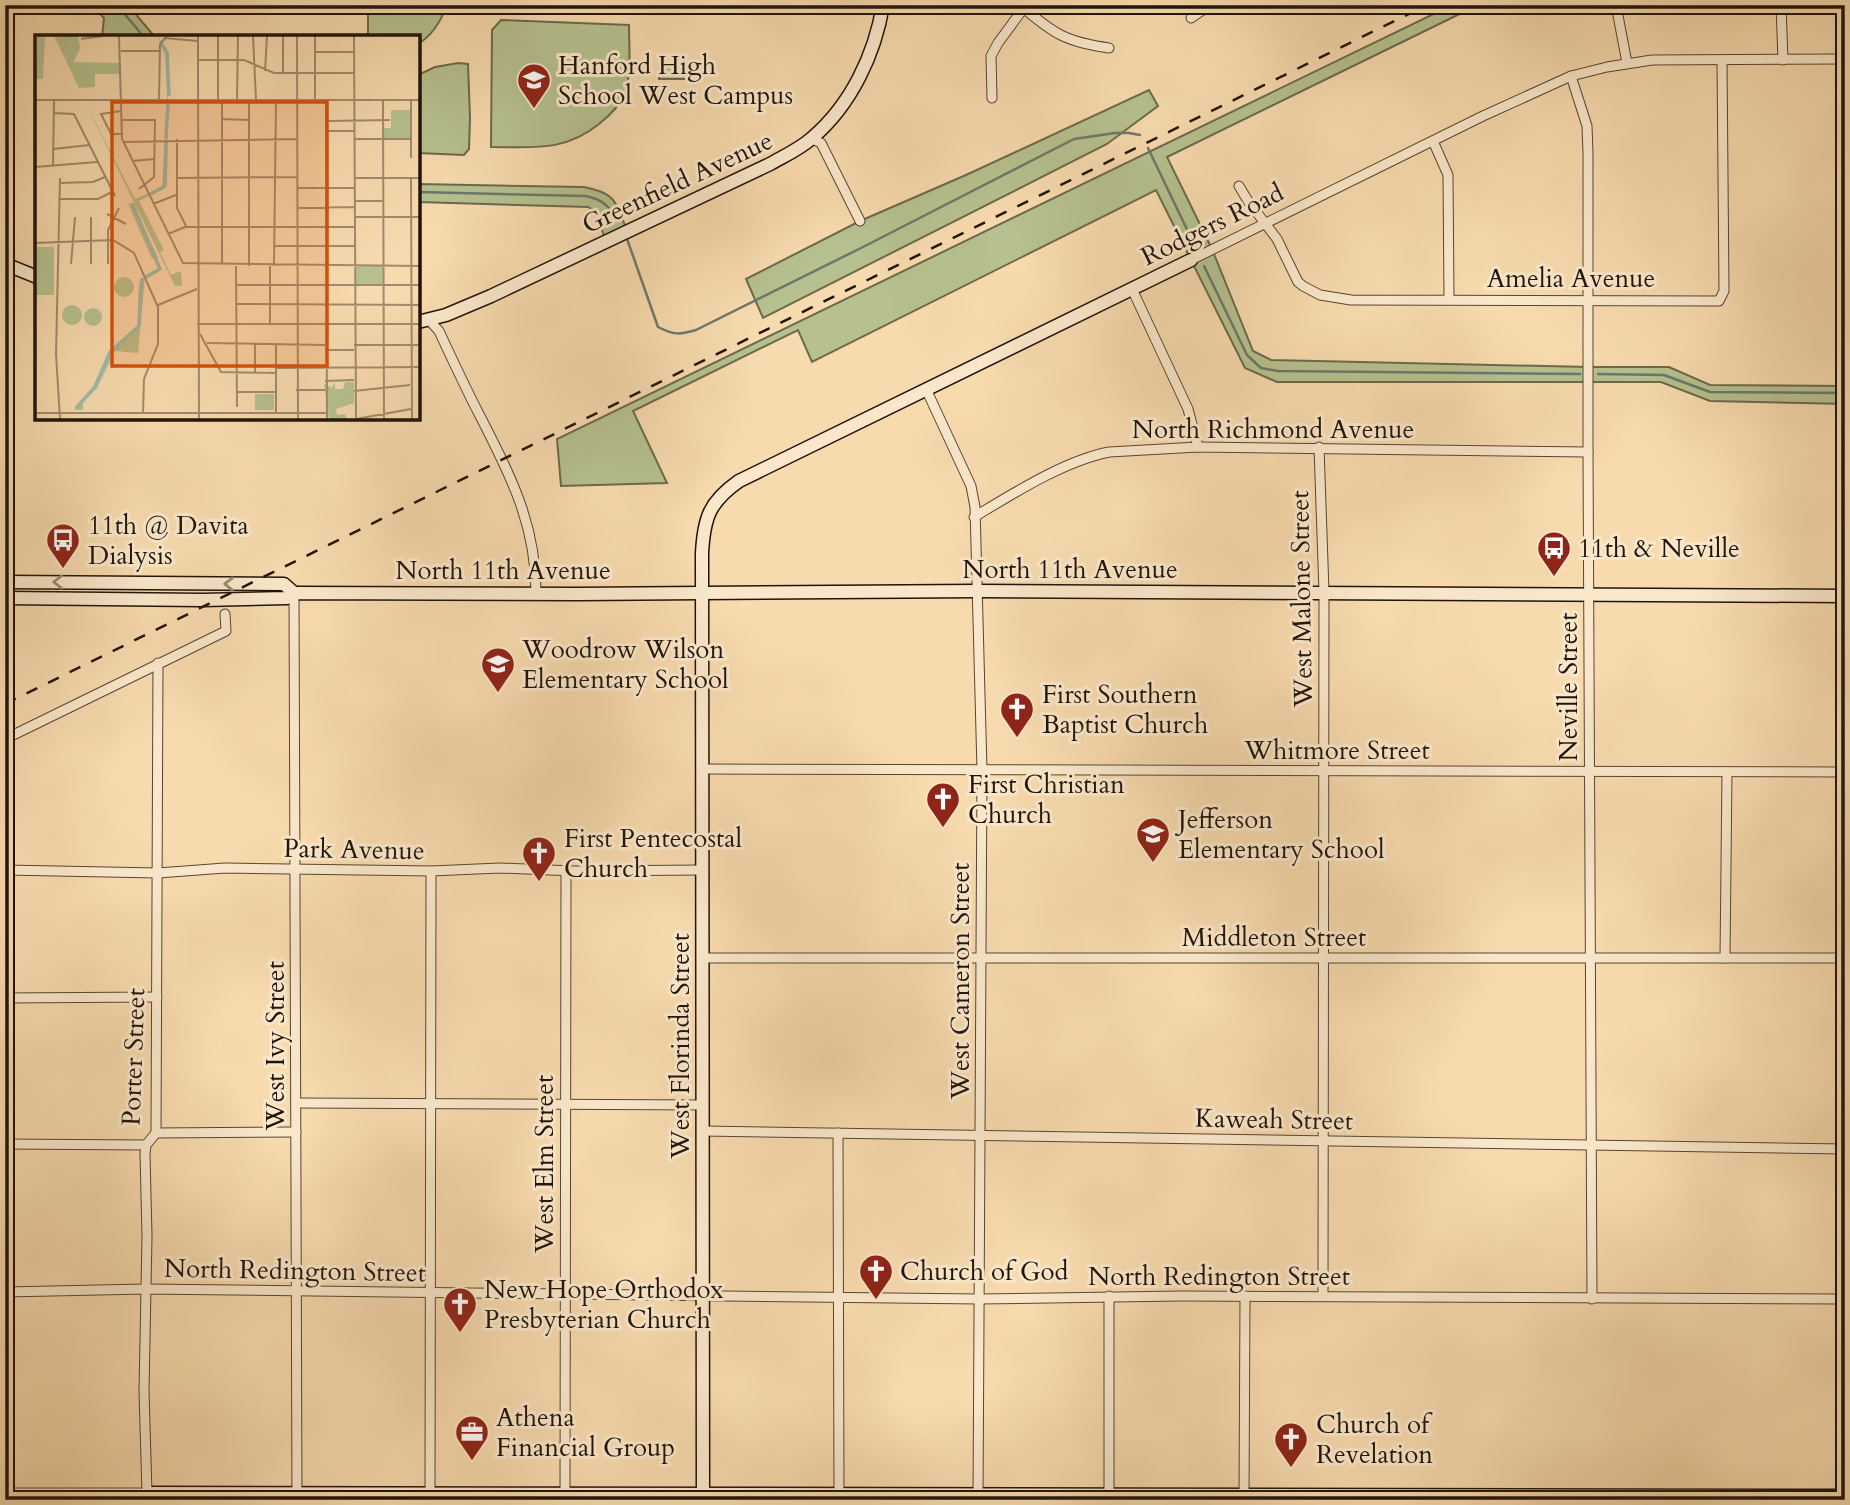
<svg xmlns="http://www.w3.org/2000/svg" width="1850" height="1505" viewBox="0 0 1850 1505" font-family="Cardo,serif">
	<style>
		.green { fill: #b6c18f; stroke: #6b6a4c; stroke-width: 2 }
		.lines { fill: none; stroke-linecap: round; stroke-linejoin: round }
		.stream { stroke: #6b786a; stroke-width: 2.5 }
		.street-casing { stroke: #564632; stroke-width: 11 }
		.secondary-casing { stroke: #201409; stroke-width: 15 }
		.street { stroke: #fae7ca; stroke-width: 9 }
		.secondary { stroke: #fae7ca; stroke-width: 12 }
		.rail { stroke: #201409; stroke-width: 2.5; stroke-dasharray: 12 12; stroke-linecap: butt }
		.oneway { stroke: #988873 }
		.labels { text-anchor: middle; stroke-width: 6; stroke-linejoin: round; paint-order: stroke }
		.poi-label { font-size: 26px; fill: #201409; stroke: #fae7ca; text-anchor: start }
		.street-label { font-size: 26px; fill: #201409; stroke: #fae7ca }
		.inset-river { fill: none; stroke: #9dbbaa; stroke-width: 3.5 }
		.inset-road { fill: none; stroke: #a18b6c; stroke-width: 2 }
		.view { fill: #d4520c; fill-opacity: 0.15; stroke: #d4520c; stroke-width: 3.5 }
		.inset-edge { fill: none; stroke: #201409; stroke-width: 3.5 }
	</style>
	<rect width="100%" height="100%" fill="#f7daae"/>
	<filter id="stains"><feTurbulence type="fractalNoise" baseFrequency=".00286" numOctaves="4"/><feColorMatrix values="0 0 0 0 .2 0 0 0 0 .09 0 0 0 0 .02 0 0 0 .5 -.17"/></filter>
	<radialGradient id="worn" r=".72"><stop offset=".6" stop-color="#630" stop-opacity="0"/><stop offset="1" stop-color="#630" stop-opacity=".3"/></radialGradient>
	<g class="green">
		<path d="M91 5H128L155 37H102L104 18Z"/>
		<path d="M368 5H447C441 21 433 35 418 44V37H368Z"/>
		<path d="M1452 5H1478L1167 157 1212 249 1253 351 1271 360 1588 367H1669L1710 385 1845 386V404L1710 401 1661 382H1277L1245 368 1156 190 812 362 798 330 633 411 667 483 561 486 557 439Z"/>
		<path d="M501 20 629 25C629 47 632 74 624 95 619 107 609 116 599 124 564 152 534 147 491 147L492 30Z"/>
		<path d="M458 63 468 64 470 118 469 149 464 155 418 153V75L435 67Z"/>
		<rect x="659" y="64" width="36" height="15"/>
		<path d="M1149 90 1158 106 1107 144 763 318 746 279 860 221 966 175Z"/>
		<path d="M418 184 584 187C618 194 614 201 627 230L606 241 595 211 588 207 418 202Z"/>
	</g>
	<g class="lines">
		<g class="stream">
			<path d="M117 5 144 37"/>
			<path d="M1148 148 1193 242"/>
			<path d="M418 192 586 196C598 199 605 202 612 212"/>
			<path d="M626 236 658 327C674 335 679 335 696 330L863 247 1074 139 1115 133H1129L1140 135"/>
			<path d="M1204 266 1247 355 1261 368 1278 371 1580 374"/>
			<path d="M1598 374 1664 375 1710 392 1845 393"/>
		</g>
		<g class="street-casing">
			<g id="street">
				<path d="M1616 5 1627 63"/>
				<path d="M1781 5 1783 60"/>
				<path d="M1021 6C1054 34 1066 42 1109 48"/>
				<path d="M1191 18 1210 5"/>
				<path d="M1571 76 1587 126 1588 153V452L1592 1299"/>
				<path d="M992 98 991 56 998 43 1026 5"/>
				<path d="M812 139 821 143 860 221"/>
				<path d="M1433 141 1448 175 1449 299"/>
				<path d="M1239 186 1248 201 1277 239 1298 282 1303 286 1320 295 1351 300 1719 301 1724 291 1722 60"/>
				<path d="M1191 260 1483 116 1571 76 1607 67 1652 60 1845 59"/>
				<path d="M1132 289 1188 409 1198 447"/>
				<path d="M429 320 439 331C452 359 465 387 479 414 510 475 536 523 536 593"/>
				<path d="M926 389 971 486 975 507 982 770 978 1500"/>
				<path d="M1319 447 1324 592 1323 1296"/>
				<path d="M974 517C1014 493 1064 461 1109 452L1198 447 1588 452"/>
				<path d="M294 593 297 1500"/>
				<path d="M5 739 226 631 225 614"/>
				<path d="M703 769 1845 772"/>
				<path d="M5 870 158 873 225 868 431 871 500 868 574 871 703 870"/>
				<path d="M703 958H1845"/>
				<path d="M1725 958 1727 772"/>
				<path d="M5 998 157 997"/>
				<path d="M296 1103 703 1105"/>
				<path d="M703 1131 1845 1149"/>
				<path d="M156 1133 296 1132"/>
				<path d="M838 1133 839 1498"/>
				<path d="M5 1144 146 1145"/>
				<path d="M5 1292 145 1289 979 1299 1181 1296 1845 1299"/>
				<path d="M1109 1296V1498"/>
				<path d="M5 1493H147L144 1391 147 1236 145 1154 146 1145 156 1133 158 663"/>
				<path d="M565 1498 566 871"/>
				<path d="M1244 1498 1245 1296"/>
				<path d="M430 1500 431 871"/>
			</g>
		</g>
		<g class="secondary-casing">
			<g id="secondary">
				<path d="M5 264 37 277"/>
				<path d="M418 322 446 315 491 296 770 164C784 156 800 149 812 138 851 105 875 54 883 5"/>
				<path d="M5 582 284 584 294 593"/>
				<path d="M5 598 203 600 287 598 294 593 578 594 977 591 1845 596"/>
				<path d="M147 1493 1845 1496"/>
				<path d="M703 1500 702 553C704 518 709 502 739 481L1191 260"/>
			</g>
		</g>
		<use href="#street" class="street"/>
		<use href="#secondary" class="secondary"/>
		<path class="rail" d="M5 704 1427 5"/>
	</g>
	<defs><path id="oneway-chevron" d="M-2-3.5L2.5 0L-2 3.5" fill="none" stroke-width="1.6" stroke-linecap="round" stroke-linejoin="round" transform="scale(1.75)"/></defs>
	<g class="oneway">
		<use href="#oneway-chevron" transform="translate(58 582) rotate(180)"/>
		<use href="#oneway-chevron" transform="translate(229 584) rotate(-179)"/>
	</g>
	<defs>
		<g id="school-pin" transform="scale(1.75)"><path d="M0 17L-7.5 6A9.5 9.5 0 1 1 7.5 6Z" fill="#8f2418" stroke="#fae7ca"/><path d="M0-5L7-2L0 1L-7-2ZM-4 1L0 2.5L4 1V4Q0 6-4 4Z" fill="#fff"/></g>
		<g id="bus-pin" transform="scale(1.75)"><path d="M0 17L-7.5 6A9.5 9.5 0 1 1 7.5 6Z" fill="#8f2418" stroke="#fae7ca"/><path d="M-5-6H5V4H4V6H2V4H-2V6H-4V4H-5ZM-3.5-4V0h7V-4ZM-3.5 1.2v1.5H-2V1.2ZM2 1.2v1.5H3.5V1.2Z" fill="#fff"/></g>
		<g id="church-pin" transform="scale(1.75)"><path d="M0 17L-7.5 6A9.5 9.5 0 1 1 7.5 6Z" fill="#8f2418" stroke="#fae7ca"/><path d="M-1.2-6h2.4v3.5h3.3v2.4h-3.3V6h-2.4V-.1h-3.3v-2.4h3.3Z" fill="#fff"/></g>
		<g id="office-pin" transform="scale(1.75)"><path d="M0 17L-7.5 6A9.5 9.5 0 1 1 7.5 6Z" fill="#8f2418" stroke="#fae7ca"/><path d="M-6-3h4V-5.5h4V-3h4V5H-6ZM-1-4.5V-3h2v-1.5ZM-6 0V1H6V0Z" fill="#fff"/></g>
	</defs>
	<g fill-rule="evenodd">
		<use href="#school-pin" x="534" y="80"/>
		<use href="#bus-pin" x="63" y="540"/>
		<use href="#bus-pin" x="1554" y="548"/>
		<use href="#school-pin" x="498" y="664"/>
		<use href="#church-pin" x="1017" y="709"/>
		<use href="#church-pin" x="943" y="799"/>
		<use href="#school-pin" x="1153" y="834"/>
		<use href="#church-pin" x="539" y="853"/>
		<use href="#church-pin" x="876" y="1271"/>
		<use href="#church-pin" x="460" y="1304"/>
		<use href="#office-pin" x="472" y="1432"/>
		<use href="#church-pin" x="1291" y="1439"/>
	</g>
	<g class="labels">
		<g class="poi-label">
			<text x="558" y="74">Hanford High<tspan x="558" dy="30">School West Campus</tspan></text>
			<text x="88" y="534">11th @ Davita<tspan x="88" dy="30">Dialysis</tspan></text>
			<text x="1578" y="557">11th &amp; Neville</text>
			<text x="522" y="658">Woodrow Wilson<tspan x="522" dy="30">Elementary School</tspan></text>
			<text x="1042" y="703">First Southern<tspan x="1042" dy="30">Baptist Church</tspan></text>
			<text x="968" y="793">First Christian<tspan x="968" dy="30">Church</tspan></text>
			<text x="1178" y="828">Jefferson<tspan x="1178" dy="30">Elementary School</tspan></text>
			<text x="564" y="847">First Pentecostal<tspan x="564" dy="30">Church</tspan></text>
			<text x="900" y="1280">Church of God</text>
			<text x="484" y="1298">New Hope Orthodox<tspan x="484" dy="30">Presbyterian Church</tspan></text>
			<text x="496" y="1426">Athena<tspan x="496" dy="30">Financial Group</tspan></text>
			<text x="1316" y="1433">Church of<tspan x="1316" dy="30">Revelation</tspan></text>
		</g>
		<g class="street-label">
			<text transform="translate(677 182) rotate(-25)" y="9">Greenfield Avenue</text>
			<text transform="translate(1212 224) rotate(-26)" y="9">Rodgers Road</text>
			<text x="1571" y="287">Amelia Avenue</text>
			<text x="1273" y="438">North Richmond Avenue</text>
			<text x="1070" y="578">North 11th Avenue</text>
			<text x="503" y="579">North 11th Avenue</text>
			<text transform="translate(1301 599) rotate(-91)" y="9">West Malone Street</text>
			<text transform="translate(1568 687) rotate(-90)" y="9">Neville Street</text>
			<text x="1337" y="759">Whitmore Street</text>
			<text transform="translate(354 849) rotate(1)" y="9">Park Avenue</text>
			<text x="1274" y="946">Middleton Street</text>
			<text transform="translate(960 981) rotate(-90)" y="9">West Cameron Street</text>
			<text transform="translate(275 1046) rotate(-90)" y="9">West Ivy Street</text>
			<text transform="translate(680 1046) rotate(-90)" y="9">West Florinda Street</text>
			<text transform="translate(133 1057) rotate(-88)" y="9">Porter Street</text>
			<text transform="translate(1274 1119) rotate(1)" y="9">Kaweah Street</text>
			<text transform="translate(544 1164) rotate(-90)" y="9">West Elm Street</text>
			<text transform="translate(295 1270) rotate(1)" y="9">North Redington Street</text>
			<text x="1219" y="1285">North Redington Street</text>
		</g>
	</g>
	<g transform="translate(35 35)">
		<rect width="385" height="385" fill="#f7daae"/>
		<path d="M0 1H10L8 44H0ZM19 1H43L45 13 39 27 86 28V39H60V52L44 53ZM122 1 134 17 132 149 130 153 104 166 129 215 125 217 136 240 146 236 147 251H140L50 67 100 164 127 152 132 65 131 18ZM356 75H376V104H348V93H356ZM92 166 98 173 123 222 117 224ZM0 212H19V260H0ZM320 231H348V250H320ZM110 241 103 318 80 316 62 353 48 366V375H39L58 352 73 318 102 291 104 248ZM79 252a10 10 0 1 1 20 0a10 10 0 1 1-20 0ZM27 280a10 10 0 1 1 20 0a10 10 0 1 1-20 0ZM49 282a9 9 0 1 1 18 0a9 9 0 1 1-18 0ZM300 347V354H308L310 347H319V368L301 374 302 380 310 379 312 384H294L289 349 297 353ZM220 359H239V375H220Z" fill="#b6c18f"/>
		<path class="inset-river" d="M127 9 132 19 134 61M131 103 133 69M116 159 130 151 131 106M97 168 125 234 111 242M41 373 60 352 75 317 104 291 107 243"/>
		<path class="inset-road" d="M84 1 87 104 148 228 385 231M163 1V35M218 1 221 65M262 1 263 384M280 1V65M319 1 321 384M129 3 163 6M46 4 68 1M86 16H125M280 17H319M163 25H209L239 38H319M163 33 164 384M230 36 232 1M248 38V1M0 65H385M124 65 125 9 132 1M183 65V1M202 65 203 1M291 65 292 384M348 65 349 384M86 76 66 79 76 99H86M18 78 39 79 80 161M187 84 214 85M86 85H120L119 142 104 154M291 86 355 85M291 96H320M142 104V173L151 191M320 104H376M88 107 263 104M18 114 55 110M376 123V65M97 126 120 124M18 131 19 65M0 132 62 127M25 143 21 319 25 384M141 143 262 142M320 143H385M376 143 377 384M25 148 58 147 70 142M262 153H320M25 164H63L77 157M320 166H348M118 169 141 160M262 173 320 172M72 179 91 189M320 182H385M133 199 150 192H320M0 208 78 205 99 218 123 272V309L109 344 108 378M239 211H320M36 229 40 182M56 229V182M73 229V195L84 173M187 230V65M201 231 202 372M214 231V65M239 231 241 65M201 250H385M202 269 385 270M123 270 162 254M162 289H385M235 289V231M165 299 186 337 241 338M172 308 290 310M220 308V338M319 310H385M290 315H319M241 333 385 332M290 346 319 345M261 355H290M319 356 375 350M202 357H241M0 378H291M241 378V310M321 384 376 374"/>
		<path class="view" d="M77 67H292V331H77Z"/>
		<rect width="385" height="385" class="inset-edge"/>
	</g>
	<rect width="1850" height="1505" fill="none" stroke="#f7daae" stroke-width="28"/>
	<rect x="7" y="7" width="1836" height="1491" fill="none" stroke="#201409" stroke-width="3.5"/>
	<rect x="14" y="14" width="1822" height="1477" fill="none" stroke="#201409" stroke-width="2"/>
	<rect width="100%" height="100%" filter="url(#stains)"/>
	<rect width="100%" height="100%" fill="url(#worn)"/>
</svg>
